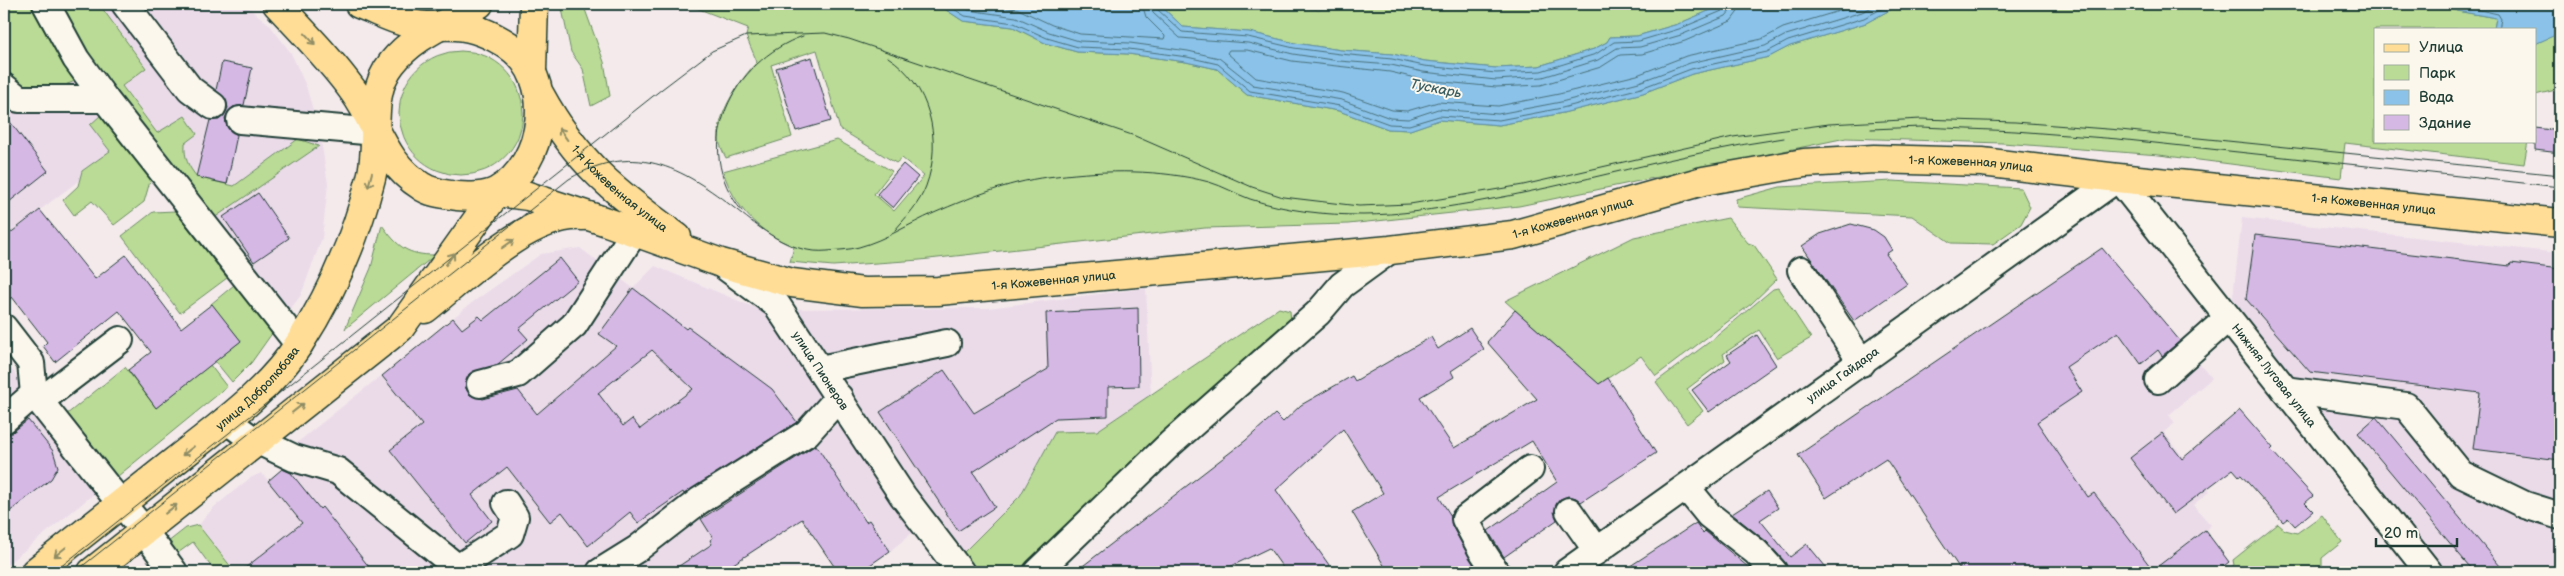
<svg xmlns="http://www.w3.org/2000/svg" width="2564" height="576" viewBox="0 0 2564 576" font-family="'Balsamiq Sans',sans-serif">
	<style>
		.built { fill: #ebdbe9 }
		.green { fill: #b9db95; stroke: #6c8c64 }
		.water { fill: #8ac2e9; stroke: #5f8da1 }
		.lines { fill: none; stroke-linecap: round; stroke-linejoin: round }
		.shore { stroke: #4a727c; stroke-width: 1 }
		.building { fill: #d6b8e5; stroke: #1f3d34; fill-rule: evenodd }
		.minor-casing { stroke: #1f3d34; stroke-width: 30 }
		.major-casing { stroke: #1f3d34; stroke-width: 31 }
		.minor { stroke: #fbf7ec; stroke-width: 26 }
		.major { stroke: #ffdd96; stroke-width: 28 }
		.tram { stroke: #1f3d34; stroke-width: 1 }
		.oneway { stroke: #8f8d65 }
		.labels { text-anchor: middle; stroke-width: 4; stroke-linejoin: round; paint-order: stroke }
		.street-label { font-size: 12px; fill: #1f3d34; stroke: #fbf7ec }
		.water-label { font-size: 14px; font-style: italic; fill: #3a5e61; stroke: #fbf7ec }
	</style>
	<rect width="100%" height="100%" fill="#f4eaeb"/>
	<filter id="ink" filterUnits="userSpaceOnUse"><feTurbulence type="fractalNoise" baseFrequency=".02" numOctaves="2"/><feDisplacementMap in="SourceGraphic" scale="10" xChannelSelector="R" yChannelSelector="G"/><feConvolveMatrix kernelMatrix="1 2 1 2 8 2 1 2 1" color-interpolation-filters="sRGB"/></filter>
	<g filter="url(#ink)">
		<g class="built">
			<path d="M4 4H53L214 218 298 139 234 186 196 177 188 166 184 155 185 143 197 134 185 116 157 133 122 86 146 67 99 4H244L269 24 291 53 306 86 320 134 328 184 322 238 301 295 273 332 227 278 125 146 4 237Z"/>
			<path d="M2242 218 2560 253V572H2440L2231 315Z"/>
			<path d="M580 248 633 288 655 266 758 309 988 308 1146 288 1151 395 1097 431 1055 432 1020 496 943 572 912 533 890 551 844 488 797 518 785 531 729 567 732 572H235L199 525 213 508 250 478 261 473 268 480 285 466 291 472 298 442 473 302 541 254Z"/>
			<path d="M2102 248 2212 378 2169 415 2175 423 2164 432 2210 491 2193 505 2211 525 2205 531 2229 562 2216 572H1960L1961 571 1885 458 1878 462 1849 420Z"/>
			<path d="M4 359 100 489 4 567Z"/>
		</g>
		<g class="green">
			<path d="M8 4H33L78 80 57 88 24 89 15 81 4 64V8Z"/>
			<path d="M53 4H99L146 68 122 86 157 133 185 116 197 134 185 143C184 158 188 166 197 177L234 186 298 139 319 146 214 218 91 64Z"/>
			<path d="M561 4H583L604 62 610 96 591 106 583 69 571 52Z"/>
			<path d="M678 4H937L963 21 1013 27 1045 43 1077 52 1128 54 1186 62 1217 69 1247 95 1339 111 1388 129 1410 130 1439 120 1499 125 1563 113 1643 93 1692 74 1769 57 1790 46 1866 23 1901 4H2441L2457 11 2496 18 2494 29H2375V141H2528L2524 164 2345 143 2341 178 2159 155 2002 143 1846 138 1519 206 1348 224 1205 228 920 260 833 266 790 262 794 247C758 232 735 208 723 171L837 140 892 171 874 194 894 211 924 176 902 158 896 163 840 129 817 50 771 65 792 137 726 158C724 154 721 148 720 144 713 117 740 80 757 62L746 36 748 28 694 7Z"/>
			<path d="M1159 4H1292L1295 6 1319 10 1342 4H1725L1678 24 1637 36 1610 37 1607 42 1594 49 1539 66 1496 68 1425 61 1392 54 1341 50 1295 43 1249 32 1183 27Z"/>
			<path d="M2557 33H2560V89L2535 95V44Z"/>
			<circle cx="461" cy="113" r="62"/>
			<path d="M101 115 151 178 144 202 114 225 92 201 74 215 63 200 78 186 82 171 110 151 90 125Z"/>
			<path d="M1892 181 2021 188 2030 207 2021 224 1993 244 1951 243 1912 216 1737 207 1736 199 1780 187Z"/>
			<path d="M175 211 227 278 180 313 122 236 153 212Z"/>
			<path d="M1728 218 1748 243 1754 245 1777 279 1751 304 1656 376 1641 356 1599 384 1505 301 1634 237Z"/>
			<path d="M382 225C398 247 407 255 435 255L345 329 371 268Z"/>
			<path d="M234 285 273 332 251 363 232 382 215 361 241 341 211 304Z"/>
			<path d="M1778 288 1811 338 1777 358 1759 330 1723 354 1725 360 1687 389 1703 411 1687 424 1656 382 1712 340 1773 289Z"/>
			<path d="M1279 308 1290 311 1291 321 1025 572H973L961 555 1020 496 1055 432 1097 431Z"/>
			<path d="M210 365 227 387 118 476 103 473 61 419 125 367 156 408Z"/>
			<path d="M2322 515 2342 542 2322 558V572H2225L2234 565 2233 560 2278 524 2285 530 2297 533Z"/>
			<path d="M198 525 235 572H215L193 542 171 558 163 546 186 528Z"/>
		</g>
		<g class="water">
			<path d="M937 4H1159L1183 27 1249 32 1295 43 1341 50 1392 54 1425 61 1496 68 1539 66 1594 49 1607 42 1610 37 1637 36 1678 24 1725 4H1901L1866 23 1790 46 1769 57 1692 74 1643 93 1563 113 1499 125 1439 120 1410 130 1388 129 1339 111 1247 95 1217 69 1186 62 1128 54 1077 52 1045 43 1013 27 963 21Z"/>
			<path d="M2441 4H2560V33L2535 44V29H2494L2496 18 2457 11Z"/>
		</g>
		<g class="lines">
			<g class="shore">
				<path d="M946 4 965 16 1014 23 1047 38 1078 47 1129 49 1187 57 1218 64 1250 91 1340 106 1389 124 1409 125 1439 116 1499 120 1562 108 1641 88 1691 69 1767 52 1788 41 1864 18 1891 4"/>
				<path d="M957 4 968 10 1016 17 1049 32 1079 41 1130 43 1188 51 1219 58 1253 85 1342 100 1390 118 1408 119 1438 109 1498 114 1561 102 1639 82 1690 63 1765 46 1786 35 1862 12 1878 4"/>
				<path d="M974 4 1018 9 1052 25 1080 34 1164 39 1165 36 1146 17 1142 4"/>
				<path d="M1149 4 1153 13 1180 38 1248 43 1293 54 1339 61 1391 65 1423 72 1496 80 1543 77 1598 60 1617 48 1640 47 1681 35 1726 16 1731 10 1732 4"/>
				<path d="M1156 4 1157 9 1182 32 1248 37 1294 48 1340 54 1392 59 1424 66 1496 73 1541 71 1596 54 1614 42 1639 41 1679 29 1722 11 1725 4"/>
				<path d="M1739 4 1737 13 1731 21 1685 41 1642 54 1620 55 1601 67 1541 85 1496 87 1424 80 1390 72 1292 61 1247 50H1229L1227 53 1256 78 1343 93 1392 110 1407 111 1438 102 1498 106 1559 94 1637 75 1686 56 1762 39 1783 28 1862 4"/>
				<path d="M2453 4 2498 14 2501 19 2499 29"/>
			</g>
		</g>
		<g class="building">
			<path d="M812 57 831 121 796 131 776 68Z"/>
			<path d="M222 62 252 68 244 105 233 107 225 118 227 127 237 135 227 184 196 177 210 120H219L228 108 226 100 216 90Z"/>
			<path d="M4 114 48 171 4 206Z"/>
			<path d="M2535 128 2560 131V153L2535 150Z"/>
			<path d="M903 164 918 177 893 208 877 194Z"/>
			<path d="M258 193 289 238 254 262 223 217Z"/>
			<path d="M40 210 95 279 126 255 181 328 212 304 241 341 156 408 128 370 151 352 119 311 55 362 43 346 47 342 12 297 4 303V238Z"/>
			<path d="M1851 224 1874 230 1884 237 1892 250 1886 254 1907 284 1854 321 1802 246 1820 234Z"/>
			<path d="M2255 235 2510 266 2511 263 2560 269V460L2473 449 2480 393 2310 372 2246 299Z"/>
			<path d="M2102 248 2180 341 2162 356 2158 350 2141 364 2118 332 2066 367 2082 392 2037 422 2088 497 2094 493 2153 570 2205 530 2229 562 2216 572H1962L1886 459 1826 498 1798 455Z"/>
			<path d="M560 258 578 281 519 329 528 339 498 364 469 374 465 387 470 395 483 399 518 390 537 414 616 346 599 334 633 288 686 329 688 327 772 389 797 422 684 494 683 492 638 523 630 512 588 546 562 512 550 522 507 467 472 495 492 521 465 543 390 450 422 425 382 376 453 318 462 329 479 316 483 320ZM652 350 693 389 640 429 632 419 623 426 598 393Z"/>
			<path d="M1138 308 1139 386 1108 387V416L1056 418 973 472 995 507 958 531 880 412 944 370 974 413 1048 369 1046 313Z"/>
			<path d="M1515 310 1599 384 1608 378 1656 453 1581 502 1576 498 1568 496 1560 499 1554 512 1557 520 1504 557 1488 531 1557 482 1532 441 1439 497 1451 516 1452 526 1478 572H1388L1352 512 1383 493 1343 429 1276 490 1334 572H1286L1269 548 1219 572H1075L1245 441 1275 414 1283 422 1301 405 1352 376 1355 381 1431 337 1438 349 1470 328 1484 349 1451 371 1454 377 1420 397 1454 448 1537 399 1487 342Z"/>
			<path d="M1757 335 1776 365 1709 412 1692 390 1731 361 1727 355Z"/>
			<path d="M2240 410 2273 448 2271 450 2313 496 2305 503 2313 511 2295 526 2288 518 2283 522 2241 475 2239 476 2233 469 2173 514 2130 458 2162 433 2182 459Z"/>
			<path d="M2376 417 2505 572H2474L2358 433Z"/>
			<path d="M28 420 53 451 58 467 51 479 4 516V439Z"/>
			<path d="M816 445 866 522 869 520 890 551 860 572H838L802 519 721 572H670L712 544 710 540 713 538 701 519Z"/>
			<path d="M282 469 291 473 320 509 322 507 373 572H240L302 523 268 481Z"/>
			<path d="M1767 491 1778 508 1760 520 1790 557 1807 544 1830 572H1789L1785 562 1767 542 1732 514Z"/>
			<path d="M1696 523 1703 533 1705 531 1754 572H1621Z"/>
		</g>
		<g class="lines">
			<g class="minor-casing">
				<g id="minor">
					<path d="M46 4 76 59 105 99"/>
					<path d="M125 4 190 89 213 106"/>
					<path d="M4 87 19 99H105L299 345"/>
					<path d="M240 120 376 132"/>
					<path id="s1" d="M723 265 777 305 903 496 961 572"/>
					<path d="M1801 270 1862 363"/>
					<path d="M4 328 31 363 34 394"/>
					<path d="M820 369 947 343"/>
					<path d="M2158 380 2228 318"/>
					<path d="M480 384 518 374 574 325 635 231"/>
					<path d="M2285 390 2406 406 2461 474 2525 505 2560 516"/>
					<path d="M40 401 120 340"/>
					<path d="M4 420 34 394 109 489 138 523 174 572"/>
					<path d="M226 420 248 436 294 458 338 471 458 568 510 534 515 517 506 503"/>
					<path d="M1687 488 1709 515 1756 552 1774 572"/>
					<path d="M1569 511 1597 551"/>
					<path d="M600 572 637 549 699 501 807 433 839 397"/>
					<path d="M1037 572 1170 444 1318 313 1342 285 1390 250"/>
					<path d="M1496 572 1481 549 1465 519 1530 469"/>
					<path id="s2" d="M1567 572 2118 178 2429 572"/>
				</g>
			</g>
			<g class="major-casing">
				<g id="major">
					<path d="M277 4C303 32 331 60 354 92 378 125 383 162 421 186 431 193 444 194 457 196 468 197 487 197 497 191 546 164 557 78 509 46 494 36 475 27 456 26 440 25 424 28 408 23 391 19 375 10 359 4"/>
					<path d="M532 71 534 4"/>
					<path id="s3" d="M540 95C577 163 616 193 677 237"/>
					<path d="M425 309C465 277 530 212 583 216"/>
					<path id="s4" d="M35 572C81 535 128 498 175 461 219 426 268 392 299 344 332 293 356 237 371 178 381 140 366 95 392 63 415 34 449 23 479 4"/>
					<path id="s5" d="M92 572 400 328 497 192 528 196 607 222 721 263 792 283 863 292 938 291 1390 250 1513 235 1703 181 1804 163 1874 159 1982 162 2118 178 2560 223"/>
				</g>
			</g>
			<use href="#minor" class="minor"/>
			<use href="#major" class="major"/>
			<g class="tram">
				<path d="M888 57C930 84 943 140 926 186 920 203 907 216 895 230"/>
				<path d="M1871 129 1921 127 2015 131 2118 139 2560 187"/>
				<path d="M742 211C689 147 732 61 803 36"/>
				<path d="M54 572 662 89 712 51 746 36 825 33 849 39 1135 136 1252 187 1283 197 1359 206 1410 204 1523 185 1733 137 1829 124 1921 119 2015 122 2120 130 2560 175"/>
				<path d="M75 572 569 179C638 139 686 170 742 214 766 233 794 254 827 251 837 250 849 250 859 247 885 240 909 224 934 213 973 196 1014 180 1056 176 1106 170 1160 169 1209 182 1223 186 1236 194 1250 199 1287 211 1325 215 1363 215 1400 215 1435 209 1471 203 1576 185 1678 153 1784 138"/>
			</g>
		</g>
		<defs><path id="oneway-shaft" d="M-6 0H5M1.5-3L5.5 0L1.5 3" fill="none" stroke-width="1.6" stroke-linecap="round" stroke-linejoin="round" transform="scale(1.25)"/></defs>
		<g class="oneway">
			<use href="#oneway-shaft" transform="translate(310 39) rotate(47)"/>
			<use href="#oneway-shaft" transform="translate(563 134) rotate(-126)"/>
			<use href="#oneway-shaft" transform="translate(370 180) rotate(105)"/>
			<use href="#oneway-shaft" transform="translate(508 244) rotate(-35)"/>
			<use href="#oneway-shaft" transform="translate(450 259) rotate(-55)"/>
			<use href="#oneway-shaft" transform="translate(298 408) rotate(-38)"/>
			<use href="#oneway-shaft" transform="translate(188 451) rotate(142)"/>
			<use href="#oneway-shaft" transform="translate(171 509) rotate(-38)"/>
			<use href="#oneway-shaft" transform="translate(60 552) rotate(141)"/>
		</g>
	</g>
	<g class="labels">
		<g class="street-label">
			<text dy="4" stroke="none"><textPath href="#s5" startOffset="2061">1-я Кожевенная улица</textPath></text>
			<text dy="4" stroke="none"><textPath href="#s3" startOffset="124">1-я Кожевенная улица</textPath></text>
			<text dy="4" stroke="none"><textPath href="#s5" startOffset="2466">1-я Кожевенная улица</textPath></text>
			<text dy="4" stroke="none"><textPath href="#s5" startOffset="1656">1-я Кожевенная улица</textPath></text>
			<text dy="4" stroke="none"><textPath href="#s5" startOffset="1132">1-я Кожевенная улица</textPath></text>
			<text dy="4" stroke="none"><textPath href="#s1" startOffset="146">улица Пионеров</textPath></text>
			<text dy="4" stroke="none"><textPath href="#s2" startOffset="929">Нижняя Луговая улица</textPath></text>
			<text dy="4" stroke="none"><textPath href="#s2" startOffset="339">улица Гайдара</textPath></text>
			<text dy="4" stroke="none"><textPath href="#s4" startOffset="289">улица Добролюбова</textPath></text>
		</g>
		<g class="water-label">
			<text transform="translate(1436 88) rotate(11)" y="5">Тускарь</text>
		</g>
	</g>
	<rect width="2564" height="576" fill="none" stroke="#fbf7ec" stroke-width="20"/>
	<rect x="10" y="10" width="2544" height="556" fill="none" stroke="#1f3d34" stroke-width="2" filter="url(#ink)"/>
	<rect x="2374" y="28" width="162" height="115" fill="#fbf7ec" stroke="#a3ada2"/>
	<rect x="2384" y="44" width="25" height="8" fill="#ffdd96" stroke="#a3ada2"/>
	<text x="2419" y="52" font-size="15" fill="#1f3d34">Улица</text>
	<rect x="2384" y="65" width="25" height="15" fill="#b9db95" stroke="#a3ada2"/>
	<text x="2419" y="78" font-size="15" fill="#1f3d34">Парк</text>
	<rect x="2384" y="90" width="25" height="15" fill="#8ac2e9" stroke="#a3ada2"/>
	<text x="2419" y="102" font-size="15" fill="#1f3d34">Вода</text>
	<rect x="2384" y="115" width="25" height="15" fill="#d6b8e5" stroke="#a3ada2"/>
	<text x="2419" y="128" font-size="15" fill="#1f3d34">Здание</text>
	<path d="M2376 538v8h81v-8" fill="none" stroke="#1f3d34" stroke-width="2.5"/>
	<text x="2384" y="538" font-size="15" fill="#1f3d34" stroke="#fbf7ec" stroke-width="4" paint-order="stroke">20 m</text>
</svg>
